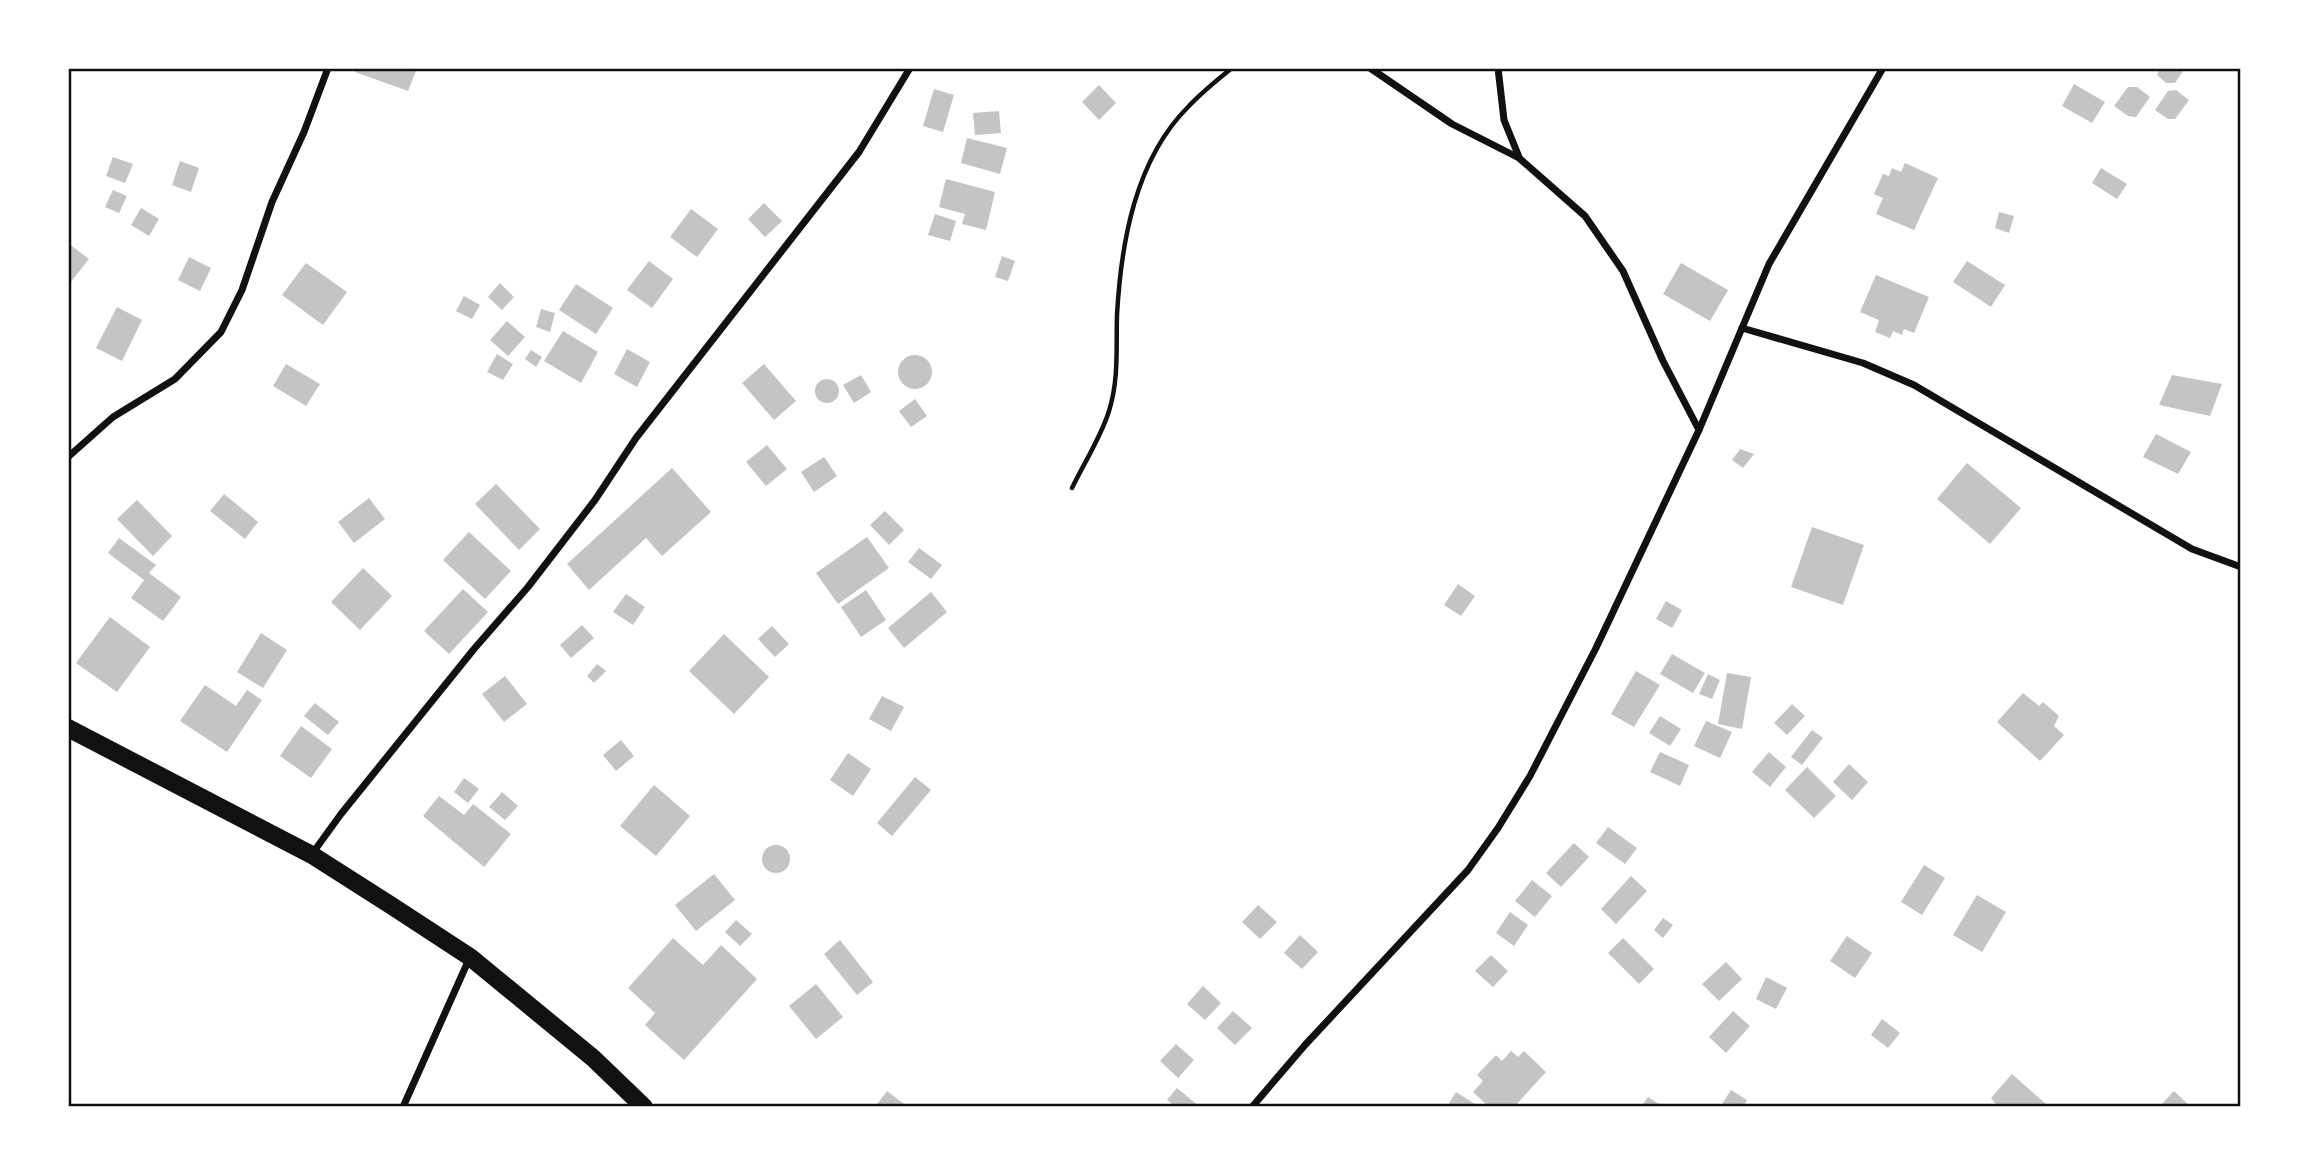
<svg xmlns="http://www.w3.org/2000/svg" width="2309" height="1175" viewBox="0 0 2309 1175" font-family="Helvetica,sans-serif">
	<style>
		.building { fill: #c4c4c4 }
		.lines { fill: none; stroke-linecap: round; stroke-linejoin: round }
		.path { stroke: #111; stroke-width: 4.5 }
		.minor { stroke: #111; stroke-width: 7 }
		.primary { stroke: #111; stroke-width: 18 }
		.neatline { fill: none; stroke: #111; stroke-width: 2.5 }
	</style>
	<rect width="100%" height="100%" fill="#fff"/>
	<g class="building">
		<path d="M356 68H417L408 91 355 72Z"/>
		<path d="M2160 68H2185L2175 83H2166L2157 75Z"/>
		<path d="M2074 84 2105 102 2092 123 2062 106Z"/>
		<path d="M1099 85 1116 103 1099 120 1082 102Z"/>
		<path d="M2128 87H2137L2150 97 2136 117 2128 116 2114 106Z"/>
		<path d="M934 89 954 95 943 132 923 126Z"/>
		<path d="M2176 90 2189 100 2175 119H2168L2155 110 2168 91Z"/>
		<path d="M999 111 1001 133 975 135 973 113Z"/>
		<path d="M967 138 1007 148 1000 174 961 163Z"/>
		<path d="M113 157 133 164 125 183 106 176Z"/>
		<path d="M180 161 199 168 191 192 172 185Z"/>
		<path d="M1905 163 1938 178 1914 230 1876 214 1883 198 1874 194 1883 174 1889 176 1892 168 1901 172Z"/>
		<path d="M2101 168 2127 184 2117 199 2092 183Z"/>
		<path d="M946 179 995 192 986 230 962 224 965 214 939 207Z"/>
		<path d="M113 190 127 196 119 213 105 207Z"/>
		<path d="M764 203 782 221 765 237 748 219Z"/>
		<path d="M141 208 159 219 149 236 131 225Z"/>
		<path d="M691 209 718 229 697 257 670 237Z"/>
		<path d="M1999 212 2014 216 2009 233 1995 228Z"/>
		<path d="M935 214 956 221 950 241 928 235Z"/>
		<path d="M68 243 89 259 70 283 68 281Z"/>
		<path d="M1002 256 1015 261 1008 281 995 277Z"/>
		<path d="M189 257 211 268 200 291 178 280Z"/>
		<path d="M649 261 673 279 652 308 627 290Z"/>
		<path d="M1967 261 2005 285 1991 307 1953 282Z"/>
		<path d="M306 263 347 292 323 325 282 295Z"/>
		<path d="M1681 263 1728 290 1710 321 1663 294Z"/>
		<path d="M1876 275 1929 297 1914 333 1904 329 1902 335 1893 331 1890 338 1875 332 1879 320 1860 312Z"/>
		<path d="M500 283 514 297 502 310 488 297Z"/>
		<path d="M576 284 613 308 596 334 559 310Z"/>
		<path d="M464 296 480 305 472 319 456 311Z"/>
		<path d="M117 307 142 320 122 361 96 348Z"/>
		<path d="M541 309 555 313 550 332 536 327Z"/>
		<path d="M507 321 525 337 508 356 490 340Z"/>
		<path d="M563 331 598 352 581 383 544 361Z"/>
		<path d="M627 349 650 362 637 387 614 374Z"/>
		<path d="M531 350 542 357 536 367 525 359Z"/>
		<path d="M497 354 513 364 503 380 487 372Z"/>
		<circle cx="915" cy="372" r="17"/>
		<path d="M286 364 320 384 306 406 273 386Z"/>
		<path d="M764 364 796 401 774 420 742 383Z"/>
		<path d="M861 375 871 392 854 403 843 385Z"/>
		<path d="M2172 375 2222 384 2210 416 2159 405Z"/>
		<circle cx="827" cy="391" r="12"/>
		<path d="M915 399 927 416 911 427 899 411Z"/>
		<path d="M2156 434 2191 452 2178 474 2143 457Z"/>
		<path d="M767 445 787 469 766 486 746 462Z"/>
		<path d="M1740 449 1754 454 1743 468 1732 460Z"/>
		<path d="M824 457 837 476 814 492 801 472Z"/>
		<path d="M1967 463 2021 508 1990 544 1937 499Z"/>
		<path d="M672 468 711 512 662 556 646 538 589 590 567 564Z"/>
		<path d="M496 484 540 529 519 550 475 504Z"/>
		<path d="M224 494 258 522 245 539 210 511Z"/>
		<path d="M369 498 385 519 354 543 338 522Z"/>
		<path d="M137 500 172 536 153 556 117 519Z"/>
		<path d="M885 511 904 530 889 545 870 525Z"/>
		<path d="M1812 527 1864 545 1843 605 1791 587Z"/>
		<path d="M469 532 511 571 485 599 443 560Z"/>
		<path d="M867 537 889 568 838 604 816 573Z"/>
		<path d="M119 538 156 565 149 573 181 597 163 621 131 598 144 580 108 553Z"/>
		<path d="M919 548 942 565 931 579 908 562Z"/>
		<path d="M363 568 392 596 360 630 331 602Z"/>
		<path d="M1458 584 1475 596 1461 616 1444 605Z"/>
		<path d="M463 589 488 612 449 654 424 631Z"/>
		<path d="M866 590 886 620 861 637 841 607Z"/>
		<path d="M931 592 947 612 904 648 888 628Z"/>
		<path d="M626 594 645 607 633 625 613 612Z"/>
		<path d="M1666 601 1682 610 1672 628 1656 619Z"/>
		<path d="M110 617 150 647 117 692 76 663Z"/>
		<path d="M582 625 594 638 571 658 560 645Z"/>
		<path d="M772 626 789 644 775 657 758 639Z"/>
		<path d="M261 633 287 650 263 688 237 672Z"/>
		<path d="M724 634 769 677 734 714 689 671Z"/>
		<path d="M1672 654 1705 673 1693 693 1660 674Z"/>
		<path d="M597 664 606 671 594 683 587 676Z"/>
		<path d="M1636 671 1660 685 1634 727 1611 714Z"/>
		<path d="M1727 673 1751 677 1742 729 1718 724Z"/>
		<path d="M1708 674 1720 680 1712 699 1699 694Z"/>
		<path d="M505 676 527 704 504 722 482 694Z"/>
		<path d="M205 685 236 706 247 690 262 700 227 752 180 721Z"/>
		<path d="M2023 693 2039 706 2043 702 2059 716 2054 726 2064 735 2040 761 1997 722Z"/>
		<path d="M882 696 904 707 891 731 869 719Z"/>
		<path d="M315 703 339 722 328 735 304 716Z"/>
		<path d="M1792 704 1805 716 1787 735 1774 723Z"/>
		<path d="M1660 716 1681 729 1670 746 1649 733Z"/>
		<path d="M1706 721 1732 732 1720 758 1694 746Z"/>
		<path d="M301 726 332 749 311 778 280 756Z"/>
		<path d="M1812 730 1823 738 1802 765 1791 757Z"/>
		<path d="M621 740 634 756 616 771 603 755Z"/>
		<path d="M1660 752 1689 765 1680 786 1650 772Z"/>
		<path d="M1769 752 1786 767 1770 787 1752 772Z"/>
		<path d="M848 753 871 769 853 796 830 780Z"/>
		<path d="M1849 764 1868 782 1852 800 1833 782Z"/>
		<path d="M1807 767 1836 796 1814 818 1785 790Z"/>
		<path d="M915 777 931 790 892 836 877 823Z"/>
		<path d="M464 778 479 789 468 803 454 792Z"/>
		<path d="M654 785 690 816 656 856 620 826Z"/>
		<path d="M502 792 518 806 505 820 489 807Z"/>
		<path d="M439 796 464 815 473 804 511 834 484 867 423 816Z"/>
		<path d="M1608 827 1637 848 1625 864 1596 843Z"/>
		<path d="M1574 843 1589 857 1561 887 1546 873Z"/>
		<circle cx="776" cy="859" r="14"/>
		<path d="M1924 865 1945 878 1922 915 1901 902Z"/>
		<path d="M714 874 735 900 696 931 675 905Z"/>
		<path d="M1631 876 1647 891 1616 924 1601 909Z"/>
		<path d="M1532 880 1552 896 1535 917 1515 901Z"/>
		<path d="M1977 895 2006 912 1982 952 1953 935Z"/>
		<path d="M1258 905 1277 922 1260 939 1242 922Z"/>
		<path d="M1510 912 1528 925 1514 946 1496 933Z"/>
		<path d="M1663 918 1673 925 1663 938 1654 930Z"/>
		<path d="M736 920 752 934 740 946 725 932Z"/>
		<path d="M1300 935 1318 952 1302 969 1284 953Z"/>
		<path d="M1847 936 1872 953 1855 978 1830 961Z"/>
		<path d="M673 938 703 965 721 945 757 979 684 1060 645 1025 655 1013 628 988Z"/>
		<path d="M1623 938 1654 969 1639 984 1608 953Z"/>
		<path d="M840 940 873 982 857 995 824 954Z"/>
		<path d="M1491 955 1508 971 1493 987 1475 971Z"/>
		<path d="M1726 962 1742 979 1719 1001 1702 984Z"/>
		<path d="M1766 977 1787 988 1776 1009 1756 999Z"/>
		<path d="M816 984 843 1017 816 1039 789 1006Z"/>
		<path d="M1203 986 1221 1003 1205 1020 1187 1004Z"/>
		<path d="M1233 1011 1252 1028 1235 1045 1217 1028Z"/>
		<path d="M1733 1011 1750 1026 1726 1053 1709 1037Z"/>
		<path d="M1882 1019 1900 1033 1888 1048 1871 1035Z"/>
		<path d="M1176 1044 1194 1060 1178 1078 1160 1061Z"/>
		<path d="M1511 1051 1518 1057 1524 1051 1546 1072 1514 1107H1489L1473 1092 1483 1081 1477 1075 1496 1055 1502 1061Z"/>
		<path d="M2012 1074 2046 1104 2043 1107H1998L1991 1098Z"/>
		<path d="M1177 1088 1200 1107H1176L1167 1100Z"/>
		<path d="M1731 1090 1747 1100 1743 1107H1720Z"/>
		<path d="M887 1091 904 1104 902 1107H875Z"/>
		<path d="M2174 1091 2191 1107H2159Z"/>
		<path d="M1456 1092 1475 1104 1473 1107H1447Z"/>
		<path d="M1648 1097 1664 1107H1641Z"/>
	</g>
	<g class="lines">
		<path class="path" d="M1072 488C1084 463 1101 437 1109 411 1119 379 1116 348 1117 315 1121 243 1135 160 1188 107 1201 93 1217 80 1232 68"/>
		<g class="minor">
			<path d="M1370 68 1452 124 1519 158 1585 216 1623 271 1663 361 1699 430"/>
			<path d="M1498 68 1504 120 1519 157"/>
			<path d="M1742 328 1863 363 1914 385 2192 549 2241 567"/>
			<path d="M68 457 113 417 175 379 221 332 242 290 272 202 304 132 328 68"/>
			<path d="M312 854 341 814 474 649 528 587 595 500 636 438 859 152 910 68"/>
			<path d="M403 1107 470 957"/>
			<path d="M1252 1107 1305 1045 1468 870 1498 828 1530 776 1596 648 1699 430 1769 264 1883 68"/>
		</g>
		<path class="primary" d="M68 728 312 855 392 906 470 957 593 1058 644 1107"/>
	</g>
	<rect width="2309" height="1175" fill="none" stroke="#ffffff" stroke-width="140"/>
	<rect x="70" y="70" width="2169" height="1035" class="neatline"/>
</svg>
